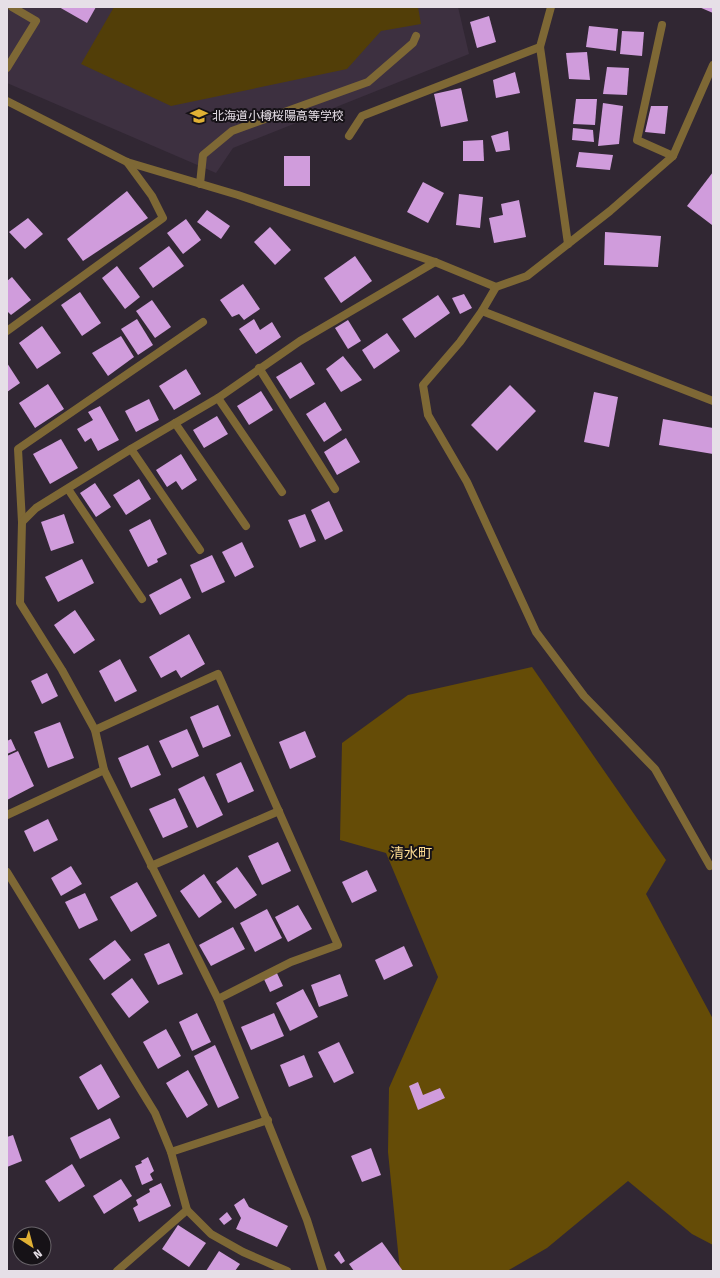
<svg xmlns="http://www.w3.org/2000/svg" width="720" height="1278" viewBox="0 0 720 1278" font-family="'Fira Sans','Noto Sans JP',sans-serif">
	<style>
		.built { fill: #3d3040 }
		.green { fill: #523e08 }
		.forest { fill: #654c07 }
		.building { fill: #d09cdc }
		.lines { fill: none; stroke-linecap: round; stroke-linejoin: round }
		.service { stroke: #7e6835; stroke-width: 8 }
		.minor { stroke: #7e6835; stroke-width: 8 }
		.tertiary { stroke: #7e6835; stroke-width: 8 }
		.labels { text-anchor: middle; stroke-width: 4; stroke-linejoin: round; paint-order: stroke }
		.poi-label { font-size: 12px; fill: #e6dfe7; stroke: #161217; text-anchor: start }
		.quarter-label { font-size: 14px; fill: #ffdd93; stroke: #161217 }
	</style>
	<rect width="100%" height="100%" fill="#312733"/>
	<path class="built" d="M7 7H458L469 54 233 148 216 173 7 83Z"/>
	<path class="green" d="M114 7H418L421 24 381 31 347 69 171 106 81 64Z"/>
	<path class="forest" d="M532 667 666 860 646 894 713 1019V1245L692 1234 628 1181 547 1248 507 1271H400L388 1152 389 1088 438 977 386 853 340 840 342 743 408 695Z"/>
	<g class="building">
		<path d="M59 7H96L87 23Z"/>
		<path d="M699 7H713V13Z"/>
		<path d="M489 16 496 42 477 48 470 22Z"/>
		<path d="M589 26 618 29 616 51 586 47Z"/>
		<path d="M622 31 644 32 642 56 620 54Z"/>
		<path d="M587 52 590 80 569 79 566 53Z"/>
		<path d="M607 67 629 68 627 95 603 94Z"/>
		<path d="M515 72 520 93 496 98 493 80Z"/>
		<path d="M461 88 468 121 441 127 434 94Z"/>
		<path d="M576 99H597L595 125 573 124Z"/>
		<path d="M603 103 623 106 619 144 598 146Z"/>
		<path d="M651 106H668L665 134 645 132Z"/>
		<path d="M573 128 593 130 594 142 572 140Z"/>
		<path d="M508 131 510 150 496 152 491 136Z"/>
		<path d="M483 140 484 161H463V141Z"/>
		<path d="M579 152 613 155 610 170 576 167Z"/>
		<rect x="284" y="156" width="26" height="30"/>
		<path d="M713 172V223L712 225 687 206Z"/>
		<path d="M423 182 444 193 428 223 407 212Z"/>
		<path d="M127 191 148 218 83 261 67 239Z"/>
		<path d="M459 194 483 197 480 228 456 225Z"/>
		<path d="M519 200 526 237 494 243 489 218 503 215 501 204Z"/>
		<path d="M207 210 230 226 221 239 197 222Z"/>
		<path d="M28 218 43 234 25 249 9 232Z"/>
		<path d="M186 219 201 240 183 254 167 233Z"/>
		<path d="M270 227 291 250 275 265 254 242Z"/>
		<path d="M605 232 661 236 658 267 604 265Z"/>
		<path d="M169 246 184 266 153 288 139 268Z"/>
		<path d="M355 256 372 281 341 303 324 278Z"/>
		<path d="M117 266 140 297 125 309 102 278Z"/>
		<path d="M12 277 31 300 11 315 7 311V281Z"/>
		<path d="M243 284 260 309 244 320 239 314 232 317 220 300Z"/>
		<path d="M80 292 101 323 82 336 61 305Z"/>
		<path d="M464 294 472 308 460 314 452 298Z"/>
		<path d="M438 295 450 313 415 338 402 319Z"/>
		<path d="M152 300 171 327 155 338 136 311Z"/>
		<path d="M137 319 153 345 138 355 121 329Z"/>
		<path d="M254 319 260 330 272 322 281 337 256 354 239 329Z"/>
		<path d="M348 320 361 341 348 349 335 328Z"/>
		<path d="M42 326 61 353 37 369 19 343Z"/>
		<path d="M387 333 400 351 374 369 362 350Z"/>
		<path d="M121 336 134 357 108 376 92 353Z"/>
		<path d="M343 356 362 380 341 392 326 369Z"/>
		<path d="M301 362 315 384 290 399 276 377Z"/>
		<path d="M7 363 20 383 7 392Z"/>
		<path d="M186 369 201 394 174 410 159 386Z"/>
		<path d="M48 384 64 409 35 428 19 403Z"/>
		<path d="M510 385 536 411 497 451 471 425Z"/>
		<path d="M261 391 273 410 249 425 237 406Z"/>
		<path d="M594 392 618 397 609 447 584 442Z"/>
		<path d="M149 399 159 420 136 432 125 411Z"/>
		<path d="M325 402 342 430 324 442 306 414Z"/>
		<path d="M100 406 119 440 98 451 91 438 85 442 77 429 93 420 88 412Z"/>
		<path d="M217 416 228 434 204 448 193 430Z"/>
		<path d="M663 419 713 428V454L659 445Z"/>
		<path d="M346 438 360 462 337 475 324 452Z"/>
		<path d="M61 439 78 468 50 484 33 454Z"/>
		<path d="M181 454 197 480 182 490 176 481 167 487 156 470Z"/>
		<path d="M139 479 151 499 126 515 113 495Z"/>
		<path d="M95 483 111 507 96 517 80 493Z"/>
		<path d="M329 501 343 531 325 540 311 510Z"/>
		<path d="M64 514 74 543 51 551 41 522Z"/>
		<path d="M305 514 316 541 300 548 288 520Z"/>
		<path d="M150 519 167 554 157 559 158 562 148 567 129 530Z"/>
		<path d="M242 542 254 567 235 577 222 552Z"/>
		<path d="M212 555 225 582 202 593 190 565Z"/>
		<path d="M82 559 94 583 58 602 45 577Z"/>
		<path d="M181 578 191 598 160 615 149 595Z"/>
		<path d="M75 610 95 640 74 654 54 625Z"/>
		<path d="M189 634 205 664 181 678 176 670 161 678 149 657Z"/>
		<path d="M120 659 137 691 115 702 99 671Z"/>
		<path d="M47 673 58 696 42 704 31 681Z"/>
		<path d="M218 705 231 736 203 748 190 717Z"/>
		<path d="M60 722 74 758 48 768 34 732Z"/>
		<path d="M187 729 199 756 172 768 159 741Z"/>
		<path d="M305 731 316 757 290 769 279 742Z"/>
		<path d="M11 739 16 750 7 754V741Z"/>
		<path d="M148 745 161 775 131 788 118 758Z"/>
		<path d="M18 751 34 786 7 800V756Z"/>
		<path d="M241 762 254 791 228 803 216 774Z"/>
		<path d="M204 776 223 815 197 828 178 789Z"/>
		<path d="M175 798 188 827 163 838 149 809Z"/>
		<path d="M48 819 58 840 34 852 24 831Z"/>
		<path d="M278 842 291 871 262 885 248 856Z"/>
		<path d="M71 866 82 884 61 896 51 878Z"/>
		<path d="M237 867 257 895 235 909 216 882Z"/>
		<path d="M367 870 377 891 352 903 342 882Z"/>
		<path d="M204 874 222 902 199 918 180 891Z"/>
		<path d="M137 882 157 916 131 932 110 897Z"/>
		<path d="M85 893 98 920 79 929 65 902Z"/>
		<path d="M298 905 312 929 288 942 275 917Z"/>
		<path d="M267 909 282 938 255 952 240 923Z"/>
		<path d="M233 927 245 949 211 966 199 945Z"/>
		<path d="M115 940 131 960 104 980 89 959Z"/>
		<path d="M169 943 183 974 158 985 144 954Z"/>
		<path d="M404 946 413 966 384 980 375 960Z"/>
		<path d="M276 971 283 986 270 992 263 977Z"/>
		<path d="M340 974 348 996 319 1007 311 985Z"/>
		<path d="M132 978 149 1002 129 1018 111 994Z"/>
		<path d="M303 989 318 1017 290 1031 276 1003Z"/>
		<path d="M197 1013 211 1042 192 1051 179 1022Z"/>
		<path d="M274 1013 284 1036 251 1050 241 1027Z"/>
		<path d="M166 1029 181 1056 158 1069 143 1042Z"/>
		<path d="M339 1042 354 1073 334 1083 318 1052Z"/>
		<path d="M215 1045 239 1098 218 1108 194 1056Z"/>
		<path d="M304 1055 313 1077 289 1087 280 1065Z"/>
		<path d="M101 1064 120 1097 98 1110 79 1077Z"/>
		<path d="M188 1070 208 1105 187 1118 166 1083Z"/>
		<path d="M418 1082 423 1095 440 1088 445 1098 418 1110 409 1086Z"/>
		<path d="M110 1118 120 1138 80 1159 70 1138Z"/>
		<path d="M13 1135 22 1161 7 1167V1137Z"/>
		<path d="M371 1148 381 1175 362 1182 351 1156Z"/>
		<path d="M148 1157 154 1171 150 1174 153 1180 142 1185 135 1166 142 1163 141 1161Z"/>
		<path d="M72 1164 85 1186 59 1202 45 1181Z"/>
		<path d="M121 1179 132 1196 104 1214 93 1196Z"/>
		<path d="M161 1183 171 1206 139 1222 133 1208 138 1205 136 1200 150 1192 149 1189Z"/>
		<path d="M244 1198 249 1207 288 1226 277 1247 236 1229 241 1218 234 1205Z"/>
		<path d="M227 1212 232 1219 224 1225 219 1219Z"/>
		<path d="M178 1225 206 1243 189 1267 162 1249Z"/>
		<path d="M382 1242 403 1271H354L349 1264Z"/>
		<path d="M219 1251 240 1264 235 1271H206Z"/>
		<path d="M339 1251 345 1261 341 1264 334 1255Z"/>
	</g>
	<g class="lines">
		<g class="service">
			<path d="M7 68 36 21 12 7"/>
			<path d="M200 184 203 155 232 131 368 82 413 43 416 36"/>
		</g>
		<g class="minor">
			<path d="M551 7 540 47 568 244"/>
			<path d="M662 25 637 140 673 156"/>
			<path d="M7 101 127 162 238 195 435 262 496 287"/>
			<path d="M349 136 362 116 540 47"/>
			<path d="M482 311 713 401"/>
			<path d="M7 331 163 218 152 196 127 162"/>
			<path d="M259 368 335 489"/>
			<path d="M218 398 282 492"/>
			<path d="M175 423 246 526"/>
			<path d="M131 449 200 550"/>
			<path d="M68 489 142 599"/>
			<path d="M22 522 18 449 203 322"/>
			<path d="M95 730 218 674 338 945 291 962 218 999"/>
			<path d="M7 815 104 770"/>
			<path d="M151 866 279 811"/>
			<path d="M710 866 655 769 584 696 536 632 467 482 428 415 423 385 460 342 482 311 496 287 527 276 610 211 673 156 713 65"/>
			<path d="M171 1152 268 1120"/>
			<path d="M117 1271 187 1210"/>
			<path d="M323 1271 307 1220 218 999 104 770 95 730 62 670 20 603 22 522 36 508 131 449 218 398 300 341 435 262"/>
		</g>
		<path class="tertiary" d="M7 872 155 1113 171 1152 187 1210 211 1234 243 1252 287 1271"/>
	</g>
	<defs>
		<g id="school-bare" transform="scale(1.38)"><path d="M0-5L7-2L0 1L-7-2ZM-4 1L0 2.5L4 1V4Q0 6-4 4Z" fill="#e0b034" stroke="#161217" stroke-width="2.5" paint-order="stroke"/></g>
	</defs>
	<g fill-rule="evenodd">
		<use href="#school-bare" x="199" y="116"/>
	</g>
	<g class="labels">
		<g class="poi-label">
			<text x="212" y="120">北海道小樽桜陽高等学校</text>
		</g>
		<g class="quarter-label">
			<text x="411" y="858">清水町</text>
		</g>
	</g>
	<rect width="720" height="1278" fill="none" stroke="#e6dfe7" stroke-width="16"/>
	<g transform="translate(32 1246) rotate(144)"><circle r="19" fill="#161217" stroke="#69646a"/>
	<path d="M0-3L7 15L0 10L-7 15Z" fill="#e0b034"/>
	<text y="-6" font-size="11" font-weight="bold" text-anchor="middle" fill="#e6dfe7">N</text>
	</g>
</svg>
